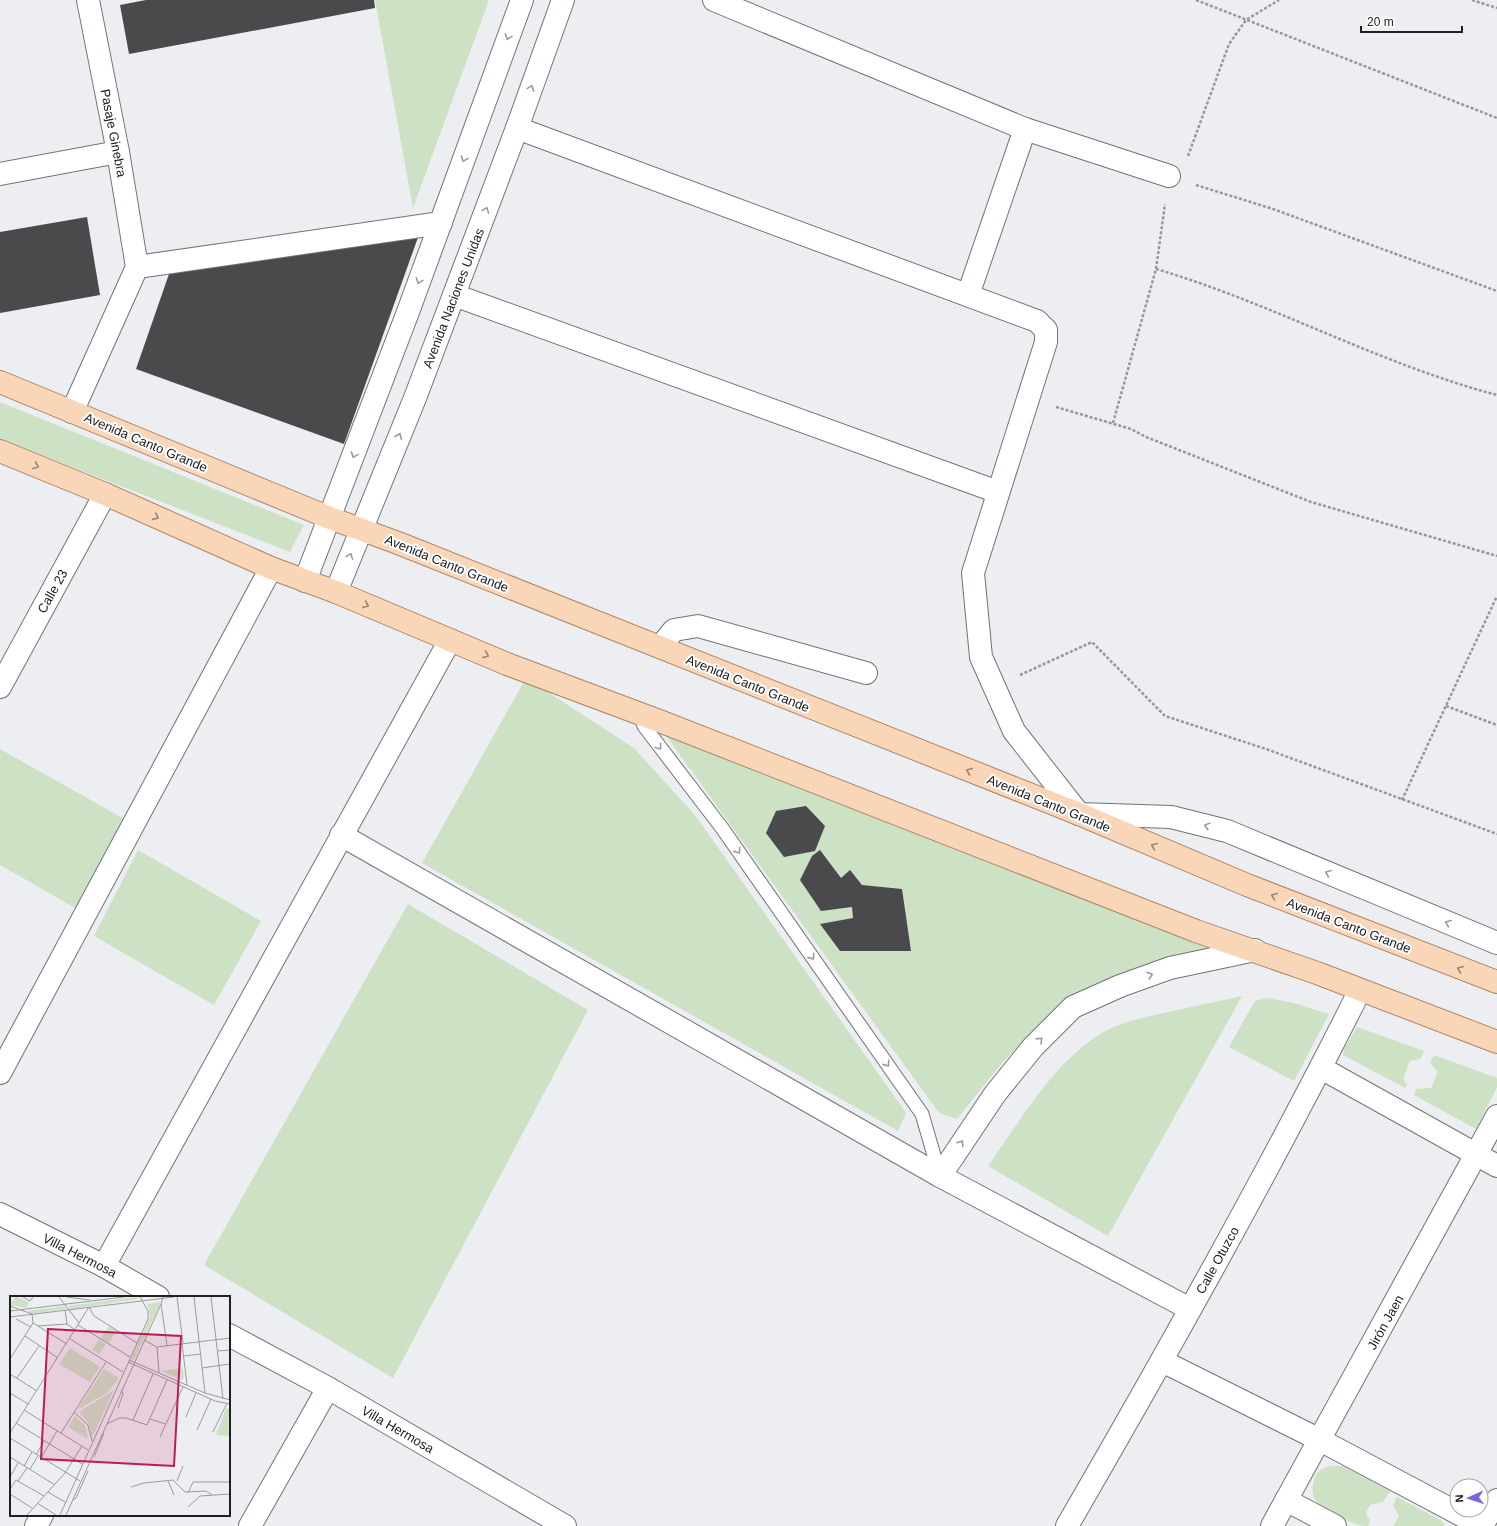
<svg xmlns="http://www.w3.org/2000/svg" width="1497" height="1526" viewBox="0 0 1497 1526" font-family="Helvetica,sans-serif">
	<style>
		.green { fill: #cde1c5 }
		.building { fill: #4a494b }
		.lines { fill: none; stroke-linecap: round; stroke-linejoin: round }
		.service-casing { stroke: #727375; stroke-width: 15 }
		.minor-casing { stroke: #727375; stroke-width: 24 }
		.tertiary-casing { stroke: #727375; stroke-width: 24 }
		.primary-casing { stroke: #ac8565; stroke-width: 24 }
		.path { stroke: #969799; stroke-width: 2.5; stroke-dasharray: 3 2; stroke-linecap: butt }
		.service { stroke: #fff; stroke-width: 13 }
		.minor { stroke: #fff; stroke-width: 22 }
		.tertiary { stroke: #fff; stroke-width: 22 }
		.primary { stroke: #fad6b9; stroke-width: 22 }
		.oneway { stroke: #9b9b9b }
		.oneway2 { stroke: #988475 }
		.labels { text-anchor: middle; stroke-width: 4; stroke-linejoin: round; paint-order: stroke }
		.street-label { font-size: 13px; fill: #202021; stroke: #fff }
		.inset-road { fill: none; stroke: #9b9c9e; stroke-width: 1 }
		.view { fill: #c2185b; fill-opacity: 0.15; stroke: #c2185b; stroke-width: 2 }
		.inset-edge { fill: none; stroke: #202021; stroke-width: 2 }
	</style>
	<rect width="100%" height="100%" fill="#edeef1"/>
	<g class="green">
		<path d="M375 0H489L413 208Z"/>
		<path d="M0 402 304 525 290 552 0 439Z"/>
		<path d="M526 678 634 748 695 815 904 1110 906 1113 898 1131 422 863Z"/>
		<path d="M664 733 1222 949 1071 1000 1038 1026 1002 1063 957 1119 939 1113Z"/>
		<path d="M0 749 126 820 77 909 0 865Z"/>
		<path d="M138 850 261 921 214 1005 94 936Z"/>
		<path d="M408 904 588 1010 393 1378 204 1265Z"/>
		<path d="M1242 996 1108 1236 988 1166C1023 1117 1065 1042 1124 1023 1161 1012 1204 1005 1242 996Z"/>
		<path d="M1267 998 1294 1003 1329 1014 1294 1081 1229 1047 1255 1001Z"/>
		<path d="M1357 1027 1424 1051 1420 1059 1410 1061 1403 1079 1407 1085 1405 1088 1343 1055 1344 1049Z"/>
		<path d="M1434 1055 1497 1078V1087L1476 1129 1414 1095 1416 1089 1431 1088 1438 1072 1430 1063Z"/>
		<path d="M1332 1466H1343L1390 1491 1383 1502 1370 1505 1366 1513 1370 1521 1368 1526C1355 1526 1348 1521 1336 1515 1321 1507 1308 1500 1314 1480 1316 1471 1322 1468 1332 1466Z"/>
		<path d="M1397 1497 1442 1521 1445 1526H1393L1399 1516 1393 1506Z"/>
	</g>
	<g class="building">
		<path d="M146 0H374L375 8 129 54 120 5Z"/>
		<path d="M87 217 100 295 0 313V232Z"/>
		<path d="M421 229 344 444 136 369 169 274Z"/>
		<path d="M806 806 825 826 815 851 784 857 766 833 776 811Z"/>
		<path d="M820 850 841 878 850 870 862 885 902 889 911 951H840L820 924 853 918 852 907 821 911 800 880 812 856Z"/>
	</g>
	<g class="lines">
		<g class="service-casing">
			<path id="service" d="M640 714 644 726 722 828 922 1114 940 1176"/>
		</g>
		<g class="minor-casing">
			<g id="minor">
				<path d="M88 0 118 152 137 267"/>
				<path d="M714 0 1025 129 1169 176"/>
				<path d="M517 128 1037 321 1046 330V342L973 573 981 657 1014 731 1079 814 1171 817 1227 831 1497 943"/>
				<path d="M0 174 118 152"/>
				<path d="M137 267 441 223"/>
				<path d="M454 295 998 492"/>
				<path d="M968 295 1025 129"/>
				<path d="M72 412 137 267"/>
				<path d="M660 647 674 630 698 626 866 673"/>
				<path d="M0 687 105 494"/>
				<path d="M341 835 940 1176 1190 1309"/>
				<path d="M1321 1068 1497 1166"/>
				<path d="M0 1073 271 568"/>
				<path d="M940 1176 995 1094 1033 1047 1073 1007 1120 986 1170 968 1255 950"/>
				<path d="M0 1214 104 1266 158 1297"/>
				<path d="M104 1266 450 640"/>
				<path d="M229 1335 328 1388 565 1526"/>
				<path d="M1162 1361 1320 1440 1482 1526"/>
				<path d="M1286 1500 1335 1526"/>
				<path d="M36 1526 42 1515"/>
				<path d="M250 1526 328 1388"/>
				<path d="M1067 1526C1169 1350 1269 1172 1360 990"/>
				<path d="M1272 1526 1497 1116"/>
				<path d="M1482 1526 1497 1500"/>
			</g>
		</g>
		<g class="tertiary-casing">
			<g id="tertiary">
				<path d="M305 581 408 312 522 0"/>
				<path d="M336 592 415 398 517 128 563 0"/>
			</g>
		</g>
		<g class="primary-casing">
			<g id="primary">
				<path d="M0 382 330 518 398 543 1079 814 1247 885 1497 982"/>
				<path d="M0 451 105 494 271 568 336 592 507 664 662 722 1196 931 1317 973 1497 1042"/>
			</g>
		</g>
		<g class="path">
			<path d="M1196 0 1497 118"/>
			<path d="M1472 0 1497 8"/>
			<path d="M1188 156 1229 44 1246 20 1279 0"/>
			<path d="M1196 185 1273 209 1497 291"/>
			<path d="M1156 269C1272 303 1379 364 1497 395"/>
			<path d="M1056 407 1131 429 1146 437 1311 502 1497 556"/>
			<path d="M1113 423 1156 269 1165 204"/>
			<path d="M1020 675 1092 642 1165 716 1266 749 1497 834"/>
			<path d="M1446 706 1497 725"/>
			<path d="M1402 800 1497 596"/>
		</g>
		<use href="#service" class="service"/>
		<use href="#minor" class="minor"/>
		<use href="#tertiary" class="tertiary"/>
		<use href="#primary" class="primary"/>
	</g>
	<defs><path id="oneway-chevron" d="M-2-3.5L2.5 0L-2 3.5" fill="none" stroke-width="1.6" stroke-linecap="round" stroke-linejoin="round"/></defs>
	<g class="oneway">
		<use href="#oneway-chevron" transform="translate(508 37) rotate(110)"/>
		<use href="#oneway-chevron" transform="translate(531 88) rotate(-70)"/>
		<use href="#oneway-chevron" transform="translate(464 159) rotate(110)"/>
		<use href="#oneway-chevron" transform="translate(486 210) rotate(-69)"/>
		<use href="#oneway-chevron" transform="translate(419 281) rotate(110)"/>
		<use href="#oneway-chevron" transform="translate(399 436) rotate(-67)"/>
		<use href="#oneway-chevron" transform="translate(354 455) rotate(111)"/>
		<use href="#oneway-chevron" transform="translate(350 556) rotate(-69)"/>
		<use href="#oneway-chevron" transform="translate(659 747) rotate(52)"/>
		<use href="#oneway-chevron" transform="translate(1207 826) rotate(-165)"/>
		<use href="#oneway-chevron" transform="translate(738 851) rotate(55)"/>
		<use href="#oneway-chevron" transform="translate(1328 873) rotate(-157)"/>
		<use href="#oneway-chevron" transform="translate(1448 923) rotate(-157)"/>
		<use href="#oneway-chevron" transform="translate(812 957) rotate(55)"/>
		<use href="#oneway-chevron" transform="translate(1150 975) rotate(-19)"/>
		<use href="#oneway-chevron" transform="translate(1040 1040) rotate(-44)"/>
		<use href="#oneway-chevron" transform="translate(887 1064) rotate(55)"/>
		<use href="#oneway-chevron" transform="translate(961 1143) rotate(-56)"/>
	</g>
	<g class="oneway2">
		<use href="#oneway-chevron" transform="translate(36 466) rotate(22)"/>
		<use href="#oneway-chevron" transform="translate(156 517) rotate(24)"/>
		<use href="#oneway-chevron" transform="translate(366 605) rotate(23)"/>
		<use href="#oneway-chevron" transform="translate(486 655) rotate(23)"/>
		<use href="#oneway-chevron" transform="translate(969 771) rotate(-158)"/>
		<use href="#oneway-chevron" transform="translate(1154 846) rotate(-157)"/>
		<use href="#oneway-chevron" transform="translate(1274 896) rotate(-159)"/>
		<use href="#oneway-chevron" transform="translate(1460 969) rotate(-159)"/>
	</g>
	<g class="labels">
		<g class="street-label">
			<text transform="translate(114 133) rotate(79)" y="5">Pasaje Ginebra</text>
			<text transform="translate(453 298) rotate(-69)" y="5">Avenida Naciones Unidas</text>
			<text transform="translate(146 442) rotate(23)" y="5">Avenida Canto Grande</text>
			<text transform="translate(447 563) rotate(22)" y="5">Avenida Canto Grande</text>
			<text transform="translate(52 591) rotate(-61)" y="5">Calle 23</text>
			<text transform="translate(748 683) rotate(22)" y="5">Avenida Canto Grande</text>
			<text transform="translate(1049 803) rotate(22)" y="5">Avenida Canto Grande</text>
			<text transform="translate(1349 925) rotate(21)" y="5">Avenida Canto Grande</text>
			<text transform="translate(80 1255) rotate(27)" y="5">Villa Hermosa</text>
			<text transform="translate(1217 1260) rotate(-61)" y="5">Calle Otuzco</text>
			<text transform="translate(1385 1322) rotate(-61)" y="5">Jirón Jaen</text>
			<text transform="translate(398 1429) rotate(30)" y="5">Villa Hermosa</text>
		</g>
	</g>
	<g transform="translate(10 1296)">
		<rect width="220" height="220" fill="#edeef1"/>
		<path d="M6 1 19 6 16 12 0 9ZM125 1 128 3 61 13 58 10ZM151 6 124 64 121 63 140 20 137 8ZM55 10 56 13 21 18 17 15ZM99 30 107 34 99 47 91 42ZM89 44 96 48 89 58 82 54ZM60 52 90 71 80 86 49 68ZM173 72 174 81 172 84 151 75ZM94 73 109 82 97 97 68 113ZM104 94 82 142 79 128 69 116ZM216 112 220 113V140L206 139ZM65 120 75 130 78 143 58 131Z" fill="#cde1c5"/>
		<path class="inset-road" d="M13 1 20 5 23 1M49 1 69 27M57 1 80 4M167 1 173 47M184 1 195 97M201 1 213 103M151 8 157 49M0 10 22 18 23 27 57 48M79 11 84 20 127 47M55 14 57 28M0 15 114 1M0 21 164 1M6 23 21 31M68 29 120 61M28 30 57 28 65 34M15 40 48 62M60 43 113 76M134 44 147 51M172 47 177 89M147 51 220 42M147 51 149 77M208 55 220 54M174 60 191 58M0 63 23 27M119 64 195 97 220 104M118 66 205 105 220 108M192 72 220 68M0 78 27 95M7 82 29 50M0 97 18 108M108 112 113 98 111 94M14 114 78 154M64 116 78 129 82 145M176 121 186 97M140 123 155 128M123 124 143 78M6 127 72 168M97 128 109 122H116L137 129 157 84M187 134 201 103M203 136 217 107M0 137 79 11M51 137 96 66M150 141 173 91M0 142 70 185M26 159 34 145M0 161 45 189M84 161 94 137M31 162 47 135M14 170 22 156M20 173 28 160M0 181 8 167M8 185 17 172M158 185 164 199M167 185 173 170M121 191 134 187 163 184 175 196 196 195 202 199M0 193 6 184 34 200M38 196 55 206M178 197 183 186H220M0 198 22 212M62 205 66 202 78 175M27 207 46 219M178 211 190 200 220 198M17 219 55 177 72 150M50 219 138 23V15L130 1M56 219 151 8 153 1"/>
		<path class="view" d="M38 33 171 40 164 170 31 163Z"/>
		<rect width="220" height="220" class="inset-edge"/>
	</g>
	<g transform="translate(1469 1498) rotate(267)"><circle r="19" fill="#ffffff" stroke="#a6a6a6"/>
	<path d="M0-3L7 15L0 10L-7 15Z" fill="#7667e1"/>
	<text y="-6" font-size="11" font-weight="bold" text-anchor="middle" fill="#202021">N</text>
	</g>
	<path d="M1361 26v6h101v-6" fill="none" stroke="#202021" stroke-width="2"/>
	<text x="1367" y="26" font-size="12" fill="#202021" stroke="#ffffff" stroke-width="3" paint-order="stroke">20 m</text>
</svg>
